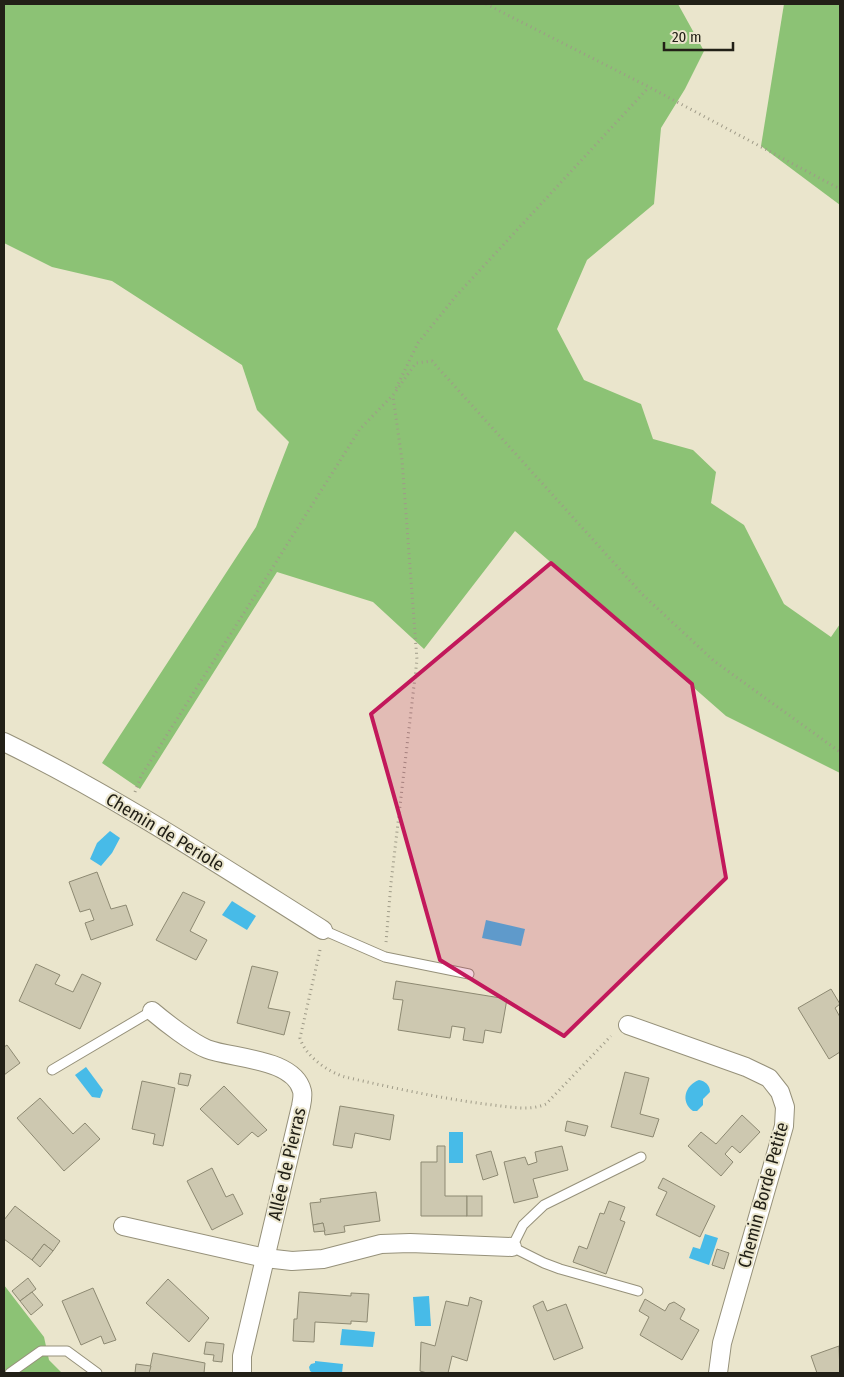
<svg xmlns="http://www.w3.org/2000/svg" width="844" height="1377" viewBox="0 0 844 1377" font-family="'Fira Sans Condensed',sans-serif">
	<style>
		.forest { fill: #8cc275 }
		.water { fill: #47bbe8 }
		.building { fill: #cdc8b0; stroke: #8d8972 }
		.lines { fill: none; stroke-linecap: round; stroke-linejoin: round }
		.service-casing { stroke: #96917a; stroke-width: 11 }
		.minor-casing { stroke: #96917a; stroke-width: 20 }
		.path { stroke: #9f9b88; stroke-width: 3; stroke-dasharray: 1 4; stroke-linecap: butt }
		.service { stroke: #fff; stroke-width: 9 }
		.minor { stroke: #fff; stroke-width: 18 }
		.marked { fill: #c2185b; fill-opacity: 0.2; stroke: #c2185b; stroke-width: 4; stroke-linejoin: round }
		.labels { text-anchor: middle; stroke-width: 4; stroke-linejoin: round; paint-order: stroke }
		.street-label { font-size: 18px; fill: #222017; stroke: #eae5cc }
	</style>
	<rect width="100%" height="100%" fill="#eae5cc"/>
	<g class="forest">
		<path d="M4 4H678L704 51 685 89 661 128 654 204 587 260 557 329 584 380 641 404 653 439 693 450 716 472 711 503 744 525 784 604 831 637 840 624V773L726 716 515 531 424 649 373 602 277 572 140 789 102 763 256 527 289 442 257 410 242 365 112 281 52 267 4 243Z"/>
		<path d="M784 4H840V205L761 146Z"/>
		<path d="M4 1285 44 1337 49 1360 62 1373H4Z"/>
	</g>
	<g class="water">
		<path d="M110 831 120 838 112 853 101 866 90 859 97 843Z"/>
		<path d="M232 901 256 916 247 930 222 915Z"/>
		<path d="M486 920 525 929 521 946 482 938Z"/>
		<path d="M86 1067 103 1090 100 1098 92 1097 75 1075Z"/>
		<path d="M699 1080C705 1081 710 1085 710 1092L703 1099V1105L697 1111H693C680 1102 685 1085 699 1080Z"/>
		<path d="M463 1132V1163H449V1132Z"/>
		<path d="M705 1234 718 1238 709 1265 689 1258 693 1247 700 1249Z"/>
		<path d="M429 1296 431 1326H415L413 1297Z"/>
		<path d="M342 1329 375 1332 373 1347 340 1345Z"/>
		<path d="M315 1361 343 1364 342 1373H313L310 1371 309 1367 311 1364 315 1363Z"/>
	</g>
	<g class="building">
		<path d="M97 872 111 909 126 905 133 925 91 940 85 923 94 920 90 909 80 912 69 882Z"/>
		<path d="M183 892 205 902 190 931 207 940 196 960 156 940Z"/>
		<path d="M36 964 60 975 55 984 73 992 82 974 101 983 80 1029 19 1001Z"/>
		<path d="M252 966 278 972 268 1008 290 1012 284 1035 237 1023Z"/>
		<path d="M396 981 507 999 501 1033 485 1030 483 1043 463 1040 465 1028 452 1026 450 1038 398 1030 403 1000 393 999Z"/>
		<path d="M831 989 840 1004 835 1008 840 1017V1052L829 1059 798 1008Z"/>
		<path d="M7 1045 20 1063 4 1075V1047Z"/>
		<path d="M625 1072 649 1078 640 1114 659 1119 653 1137 611 1127Z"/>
		<path d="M180 1073 191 1075 188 1086 178 1084Z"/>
		<path d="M142 1081 175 1088 163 1146 153 1144 155 1134 132 1129Z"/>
		<path d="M224 1086 267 1130 258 1137 252 1132 238 1145 200 1109Z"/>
		<path d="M40 1098 73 1134 85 1123 100 1139 64 1171 17 1118Z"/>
		<path d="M340 1106 394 1115 390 1140 355 1133 352 1148 333 1145Z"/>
		<path d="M742 1115 760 1132 740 1153 732 1146 725 1154 733 1162 721 1176 688 1146 701 1132 716 1144Z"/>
		<path d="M567 1121 588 1126 585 1136 565 1131Z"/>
		<path d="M437 1146H445V1196H467V1216H421V1162H437Z"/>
		<path d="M562 1146 568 1170 533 1179 538 1197 514 1203 504 1162 525 1157 528 1165 537 1162 535 1152Z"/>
		<path d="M491 1151 498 1175 483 1180 476 1155Z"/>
		<path d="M212 1168 226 1197 233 1194 243 1214 212 1230 187 1181Z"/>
		<path d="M663 1178 715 1206 700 1237 656 1215 667 1192 658 1188Z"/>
		<path d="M376 1192 380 1221 344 1226 345 1232 325 1235 323 1223 313 1225 310 1203 321 1202 320 1199Z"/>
		<rect x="467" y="1196" width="15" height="20"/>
		<path d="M609 1201 625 1207 620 1220 625 1222 606 1274 573 1262 579 1246 587 1249 600 1213 604 1214Z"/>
		<path d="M15 1206 60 1241 53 1251 44 1244 32 1260 4 1239V1220Z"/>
		<path d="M323 1223 325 1231 314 1232 313 1225Z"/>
		<path d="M44 1244 53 1251 40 1267 32 1260Z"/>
		<path d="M717 1249 729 1253 724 1269 712 1265Z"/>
		<path d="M28 1278 36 1289 20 1301 12 1291Z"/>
		<path d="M168 1279 209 1318 189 1342 146 1303Z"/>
		<path d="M93 1288 116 1340 104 1344 101 1336 81 1345 62 1301Z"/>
		<path d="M32 1292 43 1305 31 1315 20 1301Z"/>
		<path d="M299 1292 351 1296V1293L369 1294 367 1322 351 1321V1324L315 1322 314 1342 293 1341 294 1319H297Z"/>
		<path d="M470 1297 482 1301 467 1361 452 1356 448 1373H427L420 1371 421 1342 435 1346 446 1301 468 1306Z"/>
		<path d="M645 1299 665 1311 669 1304 674 1302 685 1309 680 1319 699 1330 682 1360 640 1335 649 1317 639 1311Z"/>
		<path d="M543 1301 547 1311 566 1304 583 1348 554 1360 533 1306Z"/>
		<path d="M206 1342 224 1344 222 1362 213 1361 214 1355 204 1354Z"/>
		<path d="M839 1346 840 1373H817L811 1356Z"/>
		<path d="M153 1353 205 1363 204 1373H149Z"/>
		<path d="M136 1364 151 1366 149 1373H135Z"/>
	</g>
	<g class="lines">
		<g class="service-casing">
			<g id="service">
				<path d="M323 930 385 957 469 974"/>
				<path d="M52 1070 152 1011"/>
				<path d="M638 1291 560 1269 544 1263 512 1247 523 1225 544 1205 641 1157"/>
				<path d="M10 1373 41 1351H67L97 1373"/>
			</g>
		</g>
		<g class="minor-casing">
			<g id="minor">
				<path d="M4 742C115 796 218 864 323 930"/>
				<path d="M152 1011C165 1022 192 1043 207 1049 233 1059 294 1058 302 1091 303 1095 302 1101 301 1106L242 1356V1373"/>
				<path d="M628 1025 746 1067 769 1078 780 1092 785 1107 784 1126 722 1343 718 1373"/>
				<path d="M123 1226 265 1258 292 1261 323 1259 381 1244 410 1243 512 1247"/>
			</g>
		</g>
		<g class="path">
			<path d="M486 4 649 87 840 189"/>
			<path d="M396 388 418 343 456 296 649 87"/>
			<path d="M135 792 141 776 360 429 393 395 416 363 432 361 642 594 714 661 840 752"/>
			<path d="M386 942 391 883 417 660 402 460 393 396"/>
			<path d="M320 950 300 1038C305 1056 328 1072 345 1077 394 1088 443 1099 493 1105 511 1107 530 1111 546 1104L611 1036"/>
		</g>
		<use href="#service" class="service"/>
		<use href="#minor" class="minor"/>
	</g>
	<path class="marked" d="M551 563 692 684 726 878 564 1036 440 960 371 714Z"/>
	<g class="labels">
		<g class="street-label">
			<text transform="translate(165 832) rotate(31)" y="6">Chemin de Periole</text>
			<text transform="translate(287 1164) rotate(-77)" y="6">Allée de Pierras</text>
			<text transform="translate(763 1195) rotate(-75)" y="6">Chemin Borde Petite</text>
		</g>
	</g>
	<rect width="844" height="1377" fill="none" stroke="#222017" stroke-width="10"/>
	<path d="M664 42v8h69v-8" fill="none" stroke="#222017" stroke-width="2.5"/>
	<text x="672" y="42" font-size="15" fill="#222017" stroke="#eae5cc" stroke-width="4" paint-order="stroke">20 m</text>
</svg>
